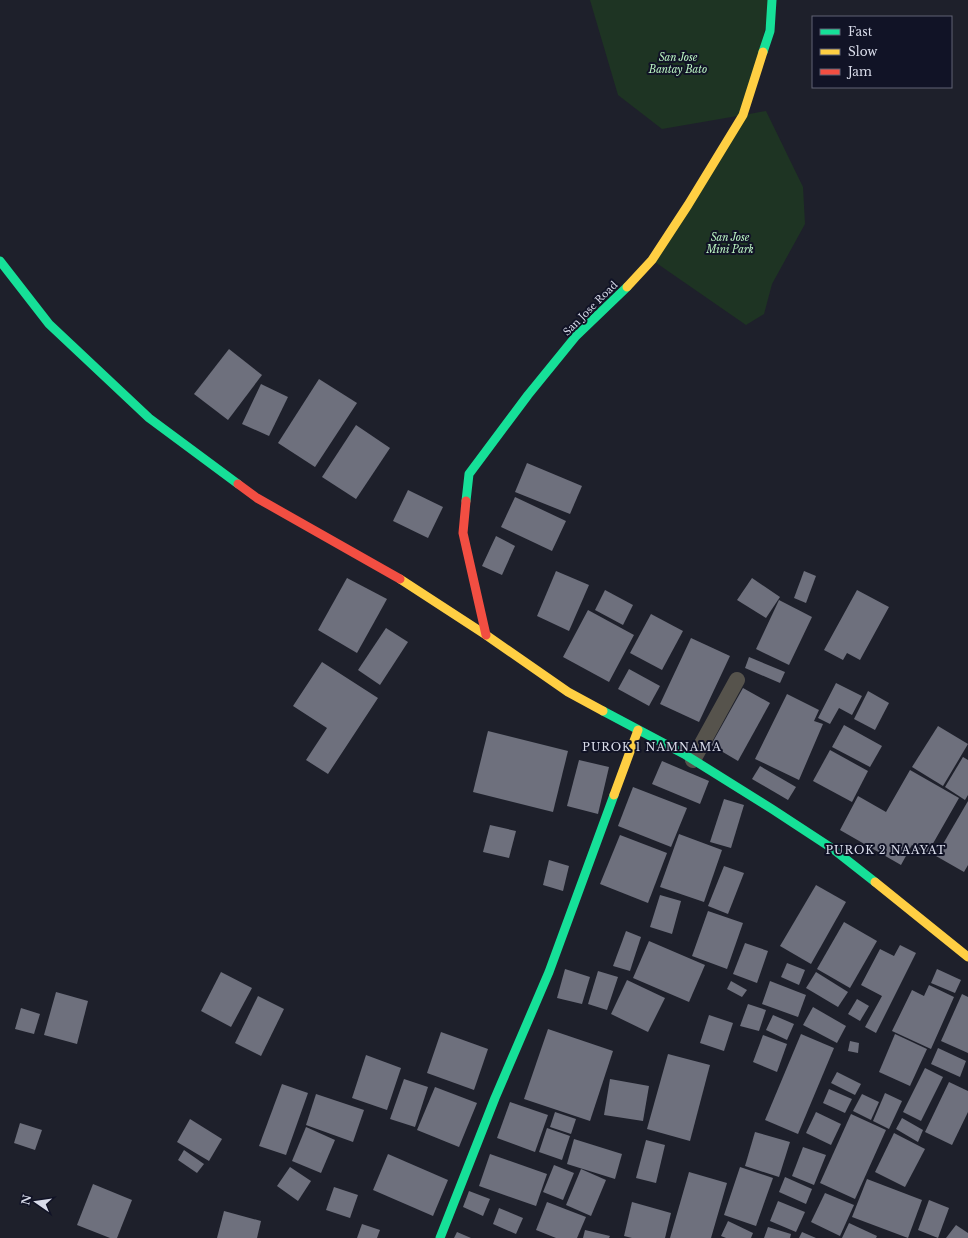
<svg xmlns="http://www.w3.org/2000/svg" width="968" height="1238" viewBox="0 0 968 1238" font-family="'Libre Baskerville',serif">
	<style>
		.green { fill: #1e3423 }
		.building { fill: #6e707d }
		.lines { fill: none; stroke-linecap: round; stroke-linejoin: round }
		.lane { stroke: #56534c; stroke-width: 16 }
		.fast { stroke: #16e098; stroke-width: 9 }
		.slow { stroke: #ffcf43; stroke-width: 9 }
		.jam { stroke: #f24e42; stroke-width: 9 }
		.labels { text-anchor: middle; stroke-width: 4; stroke-linejoin: round; paint-order: stroke }
		.park-label { font-size: 10px; font-style: italic; fill: #bbf4c3; stroke: #111326 }
		.street-label { font-size: 10px; fill: #d8dbe9; stroke: #111326 }
		.neighbourhood-label { font-size: 11px; letter-spacing: 1px; fill: #d8dbe9; stroke: #111326 }
	</style>
	<rect width="100%" height="100%" fill="#1e202b"/>
	<path class="green" d="M590 0H772L744 115 766 111 803 187 805 224 772 284 764 314 746 325 652 260 743 115 662 129 618 95Z"/>
	<g class="building">
		<path d="M229 349 262 375 228 420 194 394Z"/>
		<path d="M319 379 357 403 315 467 278 443Z"/>
		<path d="M261 384 288 397 269 436 242 424Z"/>
		<path d="M356 425 390 448 356 499 322 477Z"/>
		<path d="M527 463 582 486 570 514 515 492Z"/>
		<path d="M408 490 443 507 428 538 393 521Z"/>
		<path d="M515 497 566 521 552 551 501 527Z"/>
		<path d="M496 536 515 546 502 575 482 566Z"/>
		<path d="M556 571 589 585 569 631 537 616Z"/>
		<path d="M804 571 816 576 806 603 794 598Z"/>
		<path d="M347 578 387 599 357 653 318 630Z"/>
		<path d="M752 578 780 597 766 618 737 600Z"/>
		<path d="M605 590 633 605 623 625 595 610Z"/>
		<path d="M857 590 889 607 860 660 847 653 843 660 824 650Z"/>
		<path d="M779 600 812 617 789 665 756 649Z"/>
		<path d="M588 610 634 635 609 682 563 657Z"/>
		<path d="M651 614 683 631 662 670 630 653Z"/>
		<path d="M386 628 408 642 380 685 358 670Z"/>
		<path d="M691 638 730 656 699 722 660 704Z"/>
		<path d="M749 657 785 672 780 683 745 668Z"/>
		<path d="M322 662 378 698 328 774 306 760 327 728 293 706Z"/>
		<path d="M629 669 660 686 649 706 618 689Z"/>
		<path d="M836 683 862 696 852 715 839 708 830 724 818 718Z"/>
		<path d="M743 688 770 703 738 761 711 745Z"/>
		<path d="M868 691 889 703 875 730 854 719Z"/>
		<path d="M787 694 819 710 814 721 823 724 799 780 755 759Z"/>
		<path d="M844 725 882 746 870 767 832 747Z"/>
		<path d="M938 726 968 744 943 786 912 767Z"/>
		<path d="M488 731 568 751 553 812 473 792Z"/>
		<path d="M830 750 868 771 852 802 813 781Z"/>
		<path d="M963 757 968 760V795L965 800 945 787Z"/>
		<path d="M579 760 609 767 598 814 567 806Z"/>
		<path d="M662 761 709 781 700 804 652 784Z"/>
		<path d="M760 766 796 787 788 800 752 779Z"/>
		<path d="M910 770 959 798 927 854 912 845 901 865 840 830 858 796 886 812Z"/>
		<path d="M633 787 687 808 671 847 618 826Z"/>
		<path d="M724 799 744 805 731 848 710 842Z"/>
		<path d="M968 801V865L964 872 936 856Z"/>
		<path d="M490 825 516 831 509 858 483 852Z"/>
		<path d="M679 834 722 850 704 902 660 887Z"/>
		<path d="M620 835 667 853 648 903 600 884Z"/>
		<path d="M549 860 569 866 563 891 543 885Z"/>
		<path d="M724 866 744 873 728 914 708 906Z"/>
		<path d="M816 885 846 902 811 964 780 946Z"/>
		<path d="M660 895 681 901 672 934 650 927Z"/>
		<path d="M708 911 743 923 727 969 692 956Z"/>
		<path d="M844 922 877 941 850 988 817 969Z"/>
		<path d="M626 931 641 937 630 971 613 966Z"/>
		<path d="M649 941 705 965 689 1002 633 978Z"/>
		<path d="M745 943 768 951 757 983 733 974Z"/>
		<path d="M900 945 916 953 876 1033 865 1027 882 996 861 985 880 949 894 956Z"/>
		<path d="M787 963 805 970 799 985 781 977Z"/>
		<path d="M565 969 590 977 582 1004 557 998Z"/>
		<path d="M937 969 961 980 955 993 931 983Z"/>
		<path d="M598 971 618 977 607 1010 588 1004Z"/>
		<path d="M221 972 252 988 231 1027 201 1011Z"/>
		<path d="M816 972 848 992 838 1007 806 988Z"/>
		<path d="M627 980 665 998 648 1032 611 1014Z"/>
		<path d="M731 981 747 990 742 997 727 989Z"/>
		<path d="M770 981 806 995 798 1017 762 1004Z"/>
		<path d="M929 985 954 997 931 1049 892 1031 912 990 924 996Z"/>
		<path d="M56 992 88 1001 77 1044 44 1035Z"/>
		<path d="M962 994 968 997V1053L941 1041Z"/>
		<path d="M258 996 284 1009 261 1056 235 1043Z"/>
		<path d="M857 999 869 1006 860 1021 848 1014Z"/>
		<path d="M748 1004 766 1010 759 1031 740 1026Z"/>
		<path d="M813 1007 846 1026 837 1043 803 1025Z"/>
		<path d="M21 1008 40 1014 34 1034 15 1029Z"/>
		<path d="M709 1015 733 1023 724 1051 700 1043Z"/>
		<path d="M773 1015 794 1024 787 1040 766 1030Z"/>
		<path d="M548 1029 613 1051 590 1121 524 1099Z"/>
		<path d="M441 1032 488 1049 474 1090 427 1073Z"/>
		<path d="M801 1034 834 1048 798 1134 765 1120Z"/>
		<path d="M895 1034 927 1049 910 1086 879 1072Z"/>
		<path d="M763 1035 787 1044 777 1072 753 1062Z"/>
		<path d="M850 1041 859 1043 858 1053 848 1051Z"/>
		<path d="M938 1048 966 1061 960 1077 931 1064Z"/>
		<path d="M668 1054 710 1065 690 1141 647 1129Z"/>
		<path d="M366 1055 401 1068 387 1110 352 1098Z"/>
		<path d="M925 1068 943 1077 921 1121 903 1112Z"/>
		<path d="M837 1072 861 1084 855 1095 831 1083Z"/>
		<path d="M404 1079 428 1087 415 1127 390 1119Z"/>
		<path d="M610 1079 649 1086 643 1121 604 1115Z"/>
		<path d="M949 1082 968 1091V1112L952 1145 925 1132Z"/>
		<path d="M282 1084 308 1093 286 1155 259 1146Z"/>
		<path d="M435 1087 477 1103 459 1147 417 1130Z"/>
		<path d="M829 1089 852 1099 845 1113 823 1103Z"/>
		<path d="M885 1093 902 1101 889 1129 873 1121Z"/>
		<path d="M316 1094 364 1110 353 1142 306 1125Z"/>
		<path d="M862 1094 879 1102 871 1120 853 1111Z"/>
		<path d="M510 1102 548 1115 535 1152 497 1138Z"/>
		<path d="M555 1112 576 1119 571 1134 550 1127Z"/>
		<path d="M816 1112 841 1124 831 1145 806 1133Z"/>
		<path d="M851 1114 886 1130 855 1199 820 1183Z"/>
		<path d="M902 1118 923 1130 918 1142 896 1129Z"/>
		<path d="M190 1119 222 1139 209 1161 177 1142Z"/>
		<path d="M20 1123 42 1130 35 1150 14 1143Z"/>
		<path d="M306 1127 335 1140 321 1173 292 1161Z"/>
		<path d="M547 1128 570 1136 562 1160 539 1152Z"/>
		<path d="M755 1132 790 1142 779 1177 745 1166Z"/>
		<path d="M894 1133 925 1149 905 1187 875 1172Z"/>
		<path d="M574 1139 622 1154 615 1179 567 1164Z"/>
		<path d="M646 1140 665 1145 656 1183 636 1178Z"/>
		<path d="M803 1147 826 1155 814 1185 792 1176Z"/>
		<path d="M184 1150 204 1164 197 1173 178 1160Z"/>
		<path d="M388 1154 448 1180 433 1216 373 1190Z"/>
		<path d="M490 1154 547 1174 536 1206 479 1186Z"/>
		<path d="M554 1165 574 1173 563 1200 543 1192Z"/>
		<path d="M290 1167 311 1181 298 1201 277 1186Z"/>
		<path d="M740 1167 773 1178 756 1226 724 1215Z"/>
		<path d="M581 1169 606 1180 591 1216 566 1205Z"/>
		<path d="M689 1172 727 1183 711 1238H670Z"/>
		<path d="M785 1177 812 1189 806 1204 779 1192Z"/>
		<path d="M867 1179 922 1200 908 1238 852 1217Z"/>
		<path d="M93 1184 132 1200 117 1238H110L77 1225Z"/>
		<path d="M334 1187 358 1195 350 1218 326 1210Z"/>
		<path d="M469 1191 490 1199 483 1216 463 1207Z"/>
		<path d="M825 1193 854 1205 840 1236 811 1222Z"/>
		<path d="M929 1200 949 1208 938 1238 918 1230Z"/>
		<path d="M778 1201 805 1212 796 1232 770 1221Z"/>
		<path d="M547 1202 586 1217 577 1238H556L536 1230Z"/>
		<path d="M632 1202 671 1213 665 1238H632L624 1236Z"/>
		<path d="M499 1208 523 1218 516 1234 493 1224Z"/>
		<path d="M224 1211 261 1221 257 1238H217Z"/>
		<path d="M728 1221 753 1233 751 1238H726L721 1236Z"/>
		<path d="M849 1223 877 1236 876 1238H842Z"/>
		<path d="M362 1224 380 1230 377 1238H357Z"/>
		<path d="M956 1225 968 1233V1238H946Z"/>
		<path d="M768 1227 791 1234 790 1238H764Z"/>
		<path d="M585 1230 610 1236 609 1238H583Z"/>
		<path d="M457 1232 471 1238H454Z"/>
		<path d="M802 1232 816 1238H799Z"/>
	</g>
	<g class="lines">
		<path class="lane" d="M693 760 737 680"/>
		<g class="fast">
			<path d="M763 52 770 31 772 0"/>
			<path d="M0 261 49 324 149 418 238 484"/>
			<path d="M466 501 469 474 528 395 576 336 627 287"/>
			<path d="M603 711 684 754 772 809 833 849 875 882"/>
			<path d="M440 1238 495 1098 549 972 614 795"/>
		</g>
		<g class="slow">
			<path d="M627 287 652 260 688 205 743 115 763 52"/>
			<path d="M400 579 486 635 568 692 603 711"/>
			<path d="M614 795 638 730"/>
			<path d="M875 882 968 957"/>
		</g>
		<g class="jam">
			<path d="M238 484 257 498 400 579"/>
			<path d="M466 501 463 533 486 635"/>
		</g>
	</g>
	<g class="labels">
		<g class="park-label">
			<text x="678" y="61">San Jose<tspan x="678" dy="12">Bantay Bato</tspan></text>
			<text x="730" y="241">San Jose<tspan x="730" dy="12">Mini Park</tspan></text>
		</g>
		<g class="street-label">
			<text transform="translate(590 308) rotate(-45)" y="4">San Jose Road</text>
		</g>
		<g class="neighbourhood-label">
			<text x="652" y="751">PUROK 1 NAMNAMA</text>
			<text x="886" y="854">PUROK 2 NAAYAT</text>
		</g>
	</g>
	<rect x="812" y="16" width="140" height="72" fill="#111326" stroke="#616374"/>
	<rect x="820" y="29" width="20" height="6" fill="#16e098" stroke="#616374"/>
	<text x="848" y="36" font-size="12" fill="#d8dbe9">Fast</text>
	<rect x="820" y="49" width="20" height="6" fill="#ffcf43" stroke="#616374"/>
	<text x="848" y="56" font-size="12" fill="#d8dbe9">Slow</text>
	<rect x="820" y="69" width="20" height="6" fill="#f24e42" stroke="#616374"/>
	<text x="848" y="76" font-size="12" fill="#d8dbe9">Jam</text>
	<g transform="translate(36 1202) rotate(283)" stroke="#111326" stroke-width="3" paint-order="stroke">
	<path d="M0-3L7 15L0 10L-7 15Z" fill="#d8dbe9"/>
	<text y="-6" font-size="11" font-weight="bold" text-anchor="middle" fill="#d8dbe9">N</text>
	</g>
</svg>
